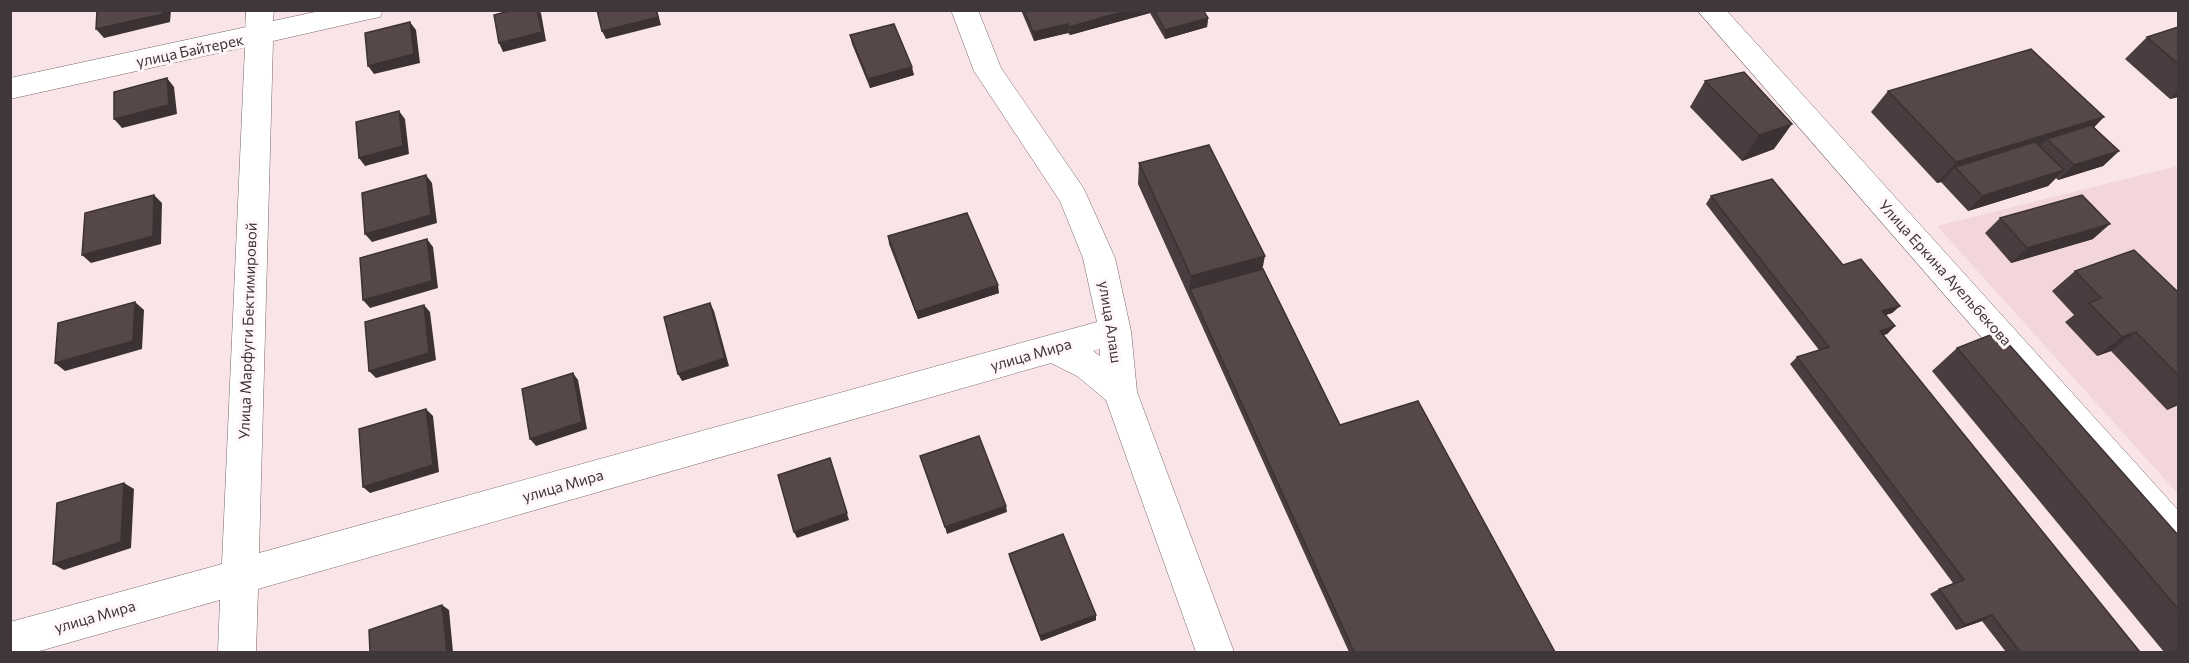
<svg xmlns="http://www.w3.org/2000/svg" width="2189" height="663" viewBox="0 0 2189 663" font-family="Commissioner,sans-serif">
	<style>
		.built { fill: #f2d6db }
		.lines { fill: none; stroke-linecap: round; stroke-linejoin: round }
		.minor-casing { stroke: #78676a; stroke-width: 1 }
		.minor { fill: #fff; fill-rule: evenodd }
		.wall { fill: #4a3d3f }
		.shaded-wall { fill: #3c3233 }
		.building { fill: #564749; stroke: #3c3233; stroke-width: 1.5 }
		.labels { text-anchor: middle; stroke-width: 6; stroke-linejoin: round; paint-order: stroke }
		.street-label { font-size: 15px; fill: #3f3739; stroke: #fef6f7 }
	</style>
	<rect width="100%" height="100%" fill="#f9e5e8"/>
	<path class="built" d="M2178 166V494L1937 226Z"/>
	<g class="lines">
		<g class="minor-casing">
			<g id="minor">
				<path d="M246 10H274L273 21 324 10H383L380 17 370 19 273 41 259 553 1097 322 1083 258 1060 201 974 71 951 10H978L1001 68 1084 189 1115 258 1131 331 1137 392 1234 652H1196L1106 400 1077 376 1051 363 258 589 256 652H218L220 600 36 652H10V622L222 564 245 47 10 99V78L246 27ZM1100 349V356L1093 351Z"/>
				<path d="M1697 10H1726L2178 510V553L2165 548Z"/>
			</g>
		</g>
		<use href="#minor" class="minor"/>
	</g>
	<g class="wall">
		<path d="M1021 10H1203L1208 18 1207 27 1165 39 1150 13 1070 35 1068 33 1034 41Z"/>
		<path d="M2178 27V97L2170 99 2125 59 2147 37Z"/>
		<path d="M850 35 914 75 870 88 852 44Z"/>
		<path d="M1705 81 1774 149 1742 161 1690 107Z"/>
		<path d="M1888 91 2094 127 2119 151 2103 166 2058 180 2056 178 2048 186 1968 211 1941 182 1937 183 1871 112Z"/>
		<path d="M1139 163 1263 269 1340 425 1555 652H1349L1138 184Z"/>
		<path d="M1711 196 1843 265 1900 306 1892 313 1886 315 1895 326 1887 334 1883 335 2140 652H2006L1982 621 1956 630 1930 594 1939 589 1953 583 1790 364 1797 357 1819 350 1706 204Z"/>
		<path d="M2000 218 2093 239 2011 263 1985 233Z"/>
		<path d="M888 236 999 293 918 319 889 244Z"/>
		<path d="M2075 271 2178 292V405L2167 410 2111 351 2097 356 2065 322 2074 315 2052 291Z"/>
		<path d="M1957 348 2178 535V652H2164L1932 371Z"/>
		<path d="M1009 554 1096 620 1041 641 1010 560Z"/>
	</g>
	<g class="shaded-wall">
		<path d="M163 10H171L170 22 104 38 96 29Z"/>
		<path d="M537 10H539L541 13 546 41 503 52 499 43Z"/>
		<path d="M656 10H657L661 25 606 39 602 31Z"/>
		<path d="M1129 10H1150V13L1070 35 1069 27Z"/>
		<path d="M1208 18 1207 27 1165 39V30Z"/>
		<path d="M410 22 416 30 420 63 374 74 368 66Z"/>
		<path d="M1068 24V33L1034 41 1033 32Z"/>
		<path d="M912 67 914 75 870 88 868 79Z"/>
		<path d="M167 78 174 87 177 114 122 128 114 119Z"/>
		<path d="M2178 91V97L2170 99Z"/>
		<path d="M399 111 405 119 409 154 365 166 359 158Z"/>
		<path d="M2104 117 2083 139H2047L2032 154 1955 167 1941 182 1937 183 1956 162Z"/>
		<path d="M1792 124 1774 149 1742 161 1759 135Z"/>
		<path d="M2119 151 2103 166 2058 180 2074 165Z"/>
		<path d="M2064 170 2048 186 1968 211 1982 196Z"/>
		<path d="M426 175 432 183 437 223 372 242 365 234Z"/>
		<path d="M154 195 162 203 161 244 91 263 82 255Z"/>
		<path d="M2110 224 2093 239 2011 263 2027 248Z"/>
		<path d="M427 239 433 247 438 288 370 308 363 300Z"/>
		<path d="M1265 256 1261 276 1190 289 1189 296 1191 276Z"/>
		<path d="M998 285 999 293 918 319 916 312Z"/>
		<path d="M135 302 144 310 142 349 65 371 55 363Z"/>
		<path d="M710 303 714 311 729 366 682 381 678 374Z"/>
		<path d="M424 305 430 312 436 360 376 378 369 371Z"/>
		<path d="M1900 306 1892 313 1875 318 1882 311Z"/>
		<path d="M1895 326 1887 334 1873 338 1880 331Z"/>
		<path d="M2136 332 2111 351 2097 356 2122 337Z"/>
		<path d="M573 373 578 380 587 429 536 446 530 439Z"/>
		<path d="M2178 402V405L2167 410Z"/>
		<path d="M426 409 433 416 439 472 370 493 363 487Z"/>
		<path d="M830 458 849 520 797 538 794 532Z"/>
		<path d="M124 483 134 489 131 548 64 570 53 564Z"/>
		<path d="M1006 506 1007 512 947 534 945 527Z"/>
		<path d="M442 605 449 610 453 652H447Z"/>
		<path d="M1096 615V620L1041 641 1040 636Z"/>
		<path d="M1992 615 1982 621 1956 630 1965 625Z"/>
	</g>
	<g class="building">
		<path d="M97 10H163V14L96 29Z"/>
		<path d="M513 10H537L542 32 499 43 494 15Z"/>
		<path d="M597 10H656L658 17 602 31Z"/>
		<path d="M1024 10H1129L1069 27 1068 24 1033 32Z"/>
		<path d="M1154 10H1203L1208 18 1165 30Z"/>
		<path d="M410 22 414 54 368 66 365 33Z"/>
		<path d="M894 24 912 67 868 79 850 35Z"/>
		<path d="M2178 27V64L2147 37Z"/>
		<path d="M2031 49 2104 117 1956 162 1888 91Z"/>
		<path d="M1744 72 1792 124 1759 135 1705 81Z"/>
		<path d="M167 78 169 105 114 119V92Z"/>
		<path d="M399 111 403 146 359 158 356 122Z"/>
		<path d="M2091 125 2119 151 2074 165 2047 139Z"/>
		<path d="M2035 142 2064 170 1982 196 1955 167Z"/>
		<path d="M1209 145 1265 256 1191 276 1139 163Z"/>
		<path d="M426 175 431 215 365 234 362 193Z"/>
		<path d="M1772 179 1843 265 1861 259 1900 306 1882 311 1895 326 1880 331 2140 652H2020L1992 615 1965 625 1939 589 1964 580 1797 357 1829 347 1711 196Z"/>
		<path d="M154 195 153 236 82 255 85 213Z"/>
		<path d="M2082 195 2110 224 2027 248 2000 218Z"/>
		<path d="M967 213 998 285 916 312 888 236Z"/>
		<path d="M427 239 432 281 363 300 360 258Z"/>
		<path d="M2134 250 2178 292V375L2136 332 2122 337 2089 303 2101 298 2075 271Z"/>
		<path d="M1263 269 1340 425 1418 401 1555 652H1354L1190 289Z"/>
		<path d="M135 302 133 341 55 363 58 323Z"/>
		<path d="M710 303 725 358 678 374 664 317Z"/>
		<path d="M424 305 429 353 369 371 365 322Z"/>
		<path d="M1998 332 2178 535V609L1957 348Z"/>
		<path d="M573 373 582 422 530 439 522 389Z"/>
		<path d="M426 409 433 465 363 487 359 429Z"/>
		<path d="M979 436 1006 506 945 527 920 456Z"/>
		<path d="M830 458 847 513 794 532 778 475Z"/>
		<path d="M124 483 121 542 53 564 57 503Z"/>
		<path d="M1063 534 1096 615 1040 636 1009 554Z"/>
		<path d="M442 605 447 652H370L369 630Z"/>
	</g>
	<g class="labels">
		<g class="street-label">
			<text transform="translate(190 51) rotate(-12)" y="5">улица Байтерек</text>
			<text transform="translate(1945 273) rotate(48)" y="5">Улица Еркина Ауельбекова</text>
			<text transform="translate(1110 322) rotate(81)" y="5">улица Алаш</text>
			<text transform="translate(248 331) rotate(-88)" y="5">Улица Марфуги Бектимировой</text>
			<text transform="translate(1031 355) rotate(-16)" y="5">улица Мира</text>
			<text transform="translate(563 486) rotate(-16)" y="5">улица Мира</text>
			<text transform="translate(95 617) rotate(-16)" y="5">улица Мира</text>
		</g>
	</g>
	<rect width="2189" height="663" fill="none" stroke="#3f3739" stroke-width="24"/>
</svg>
